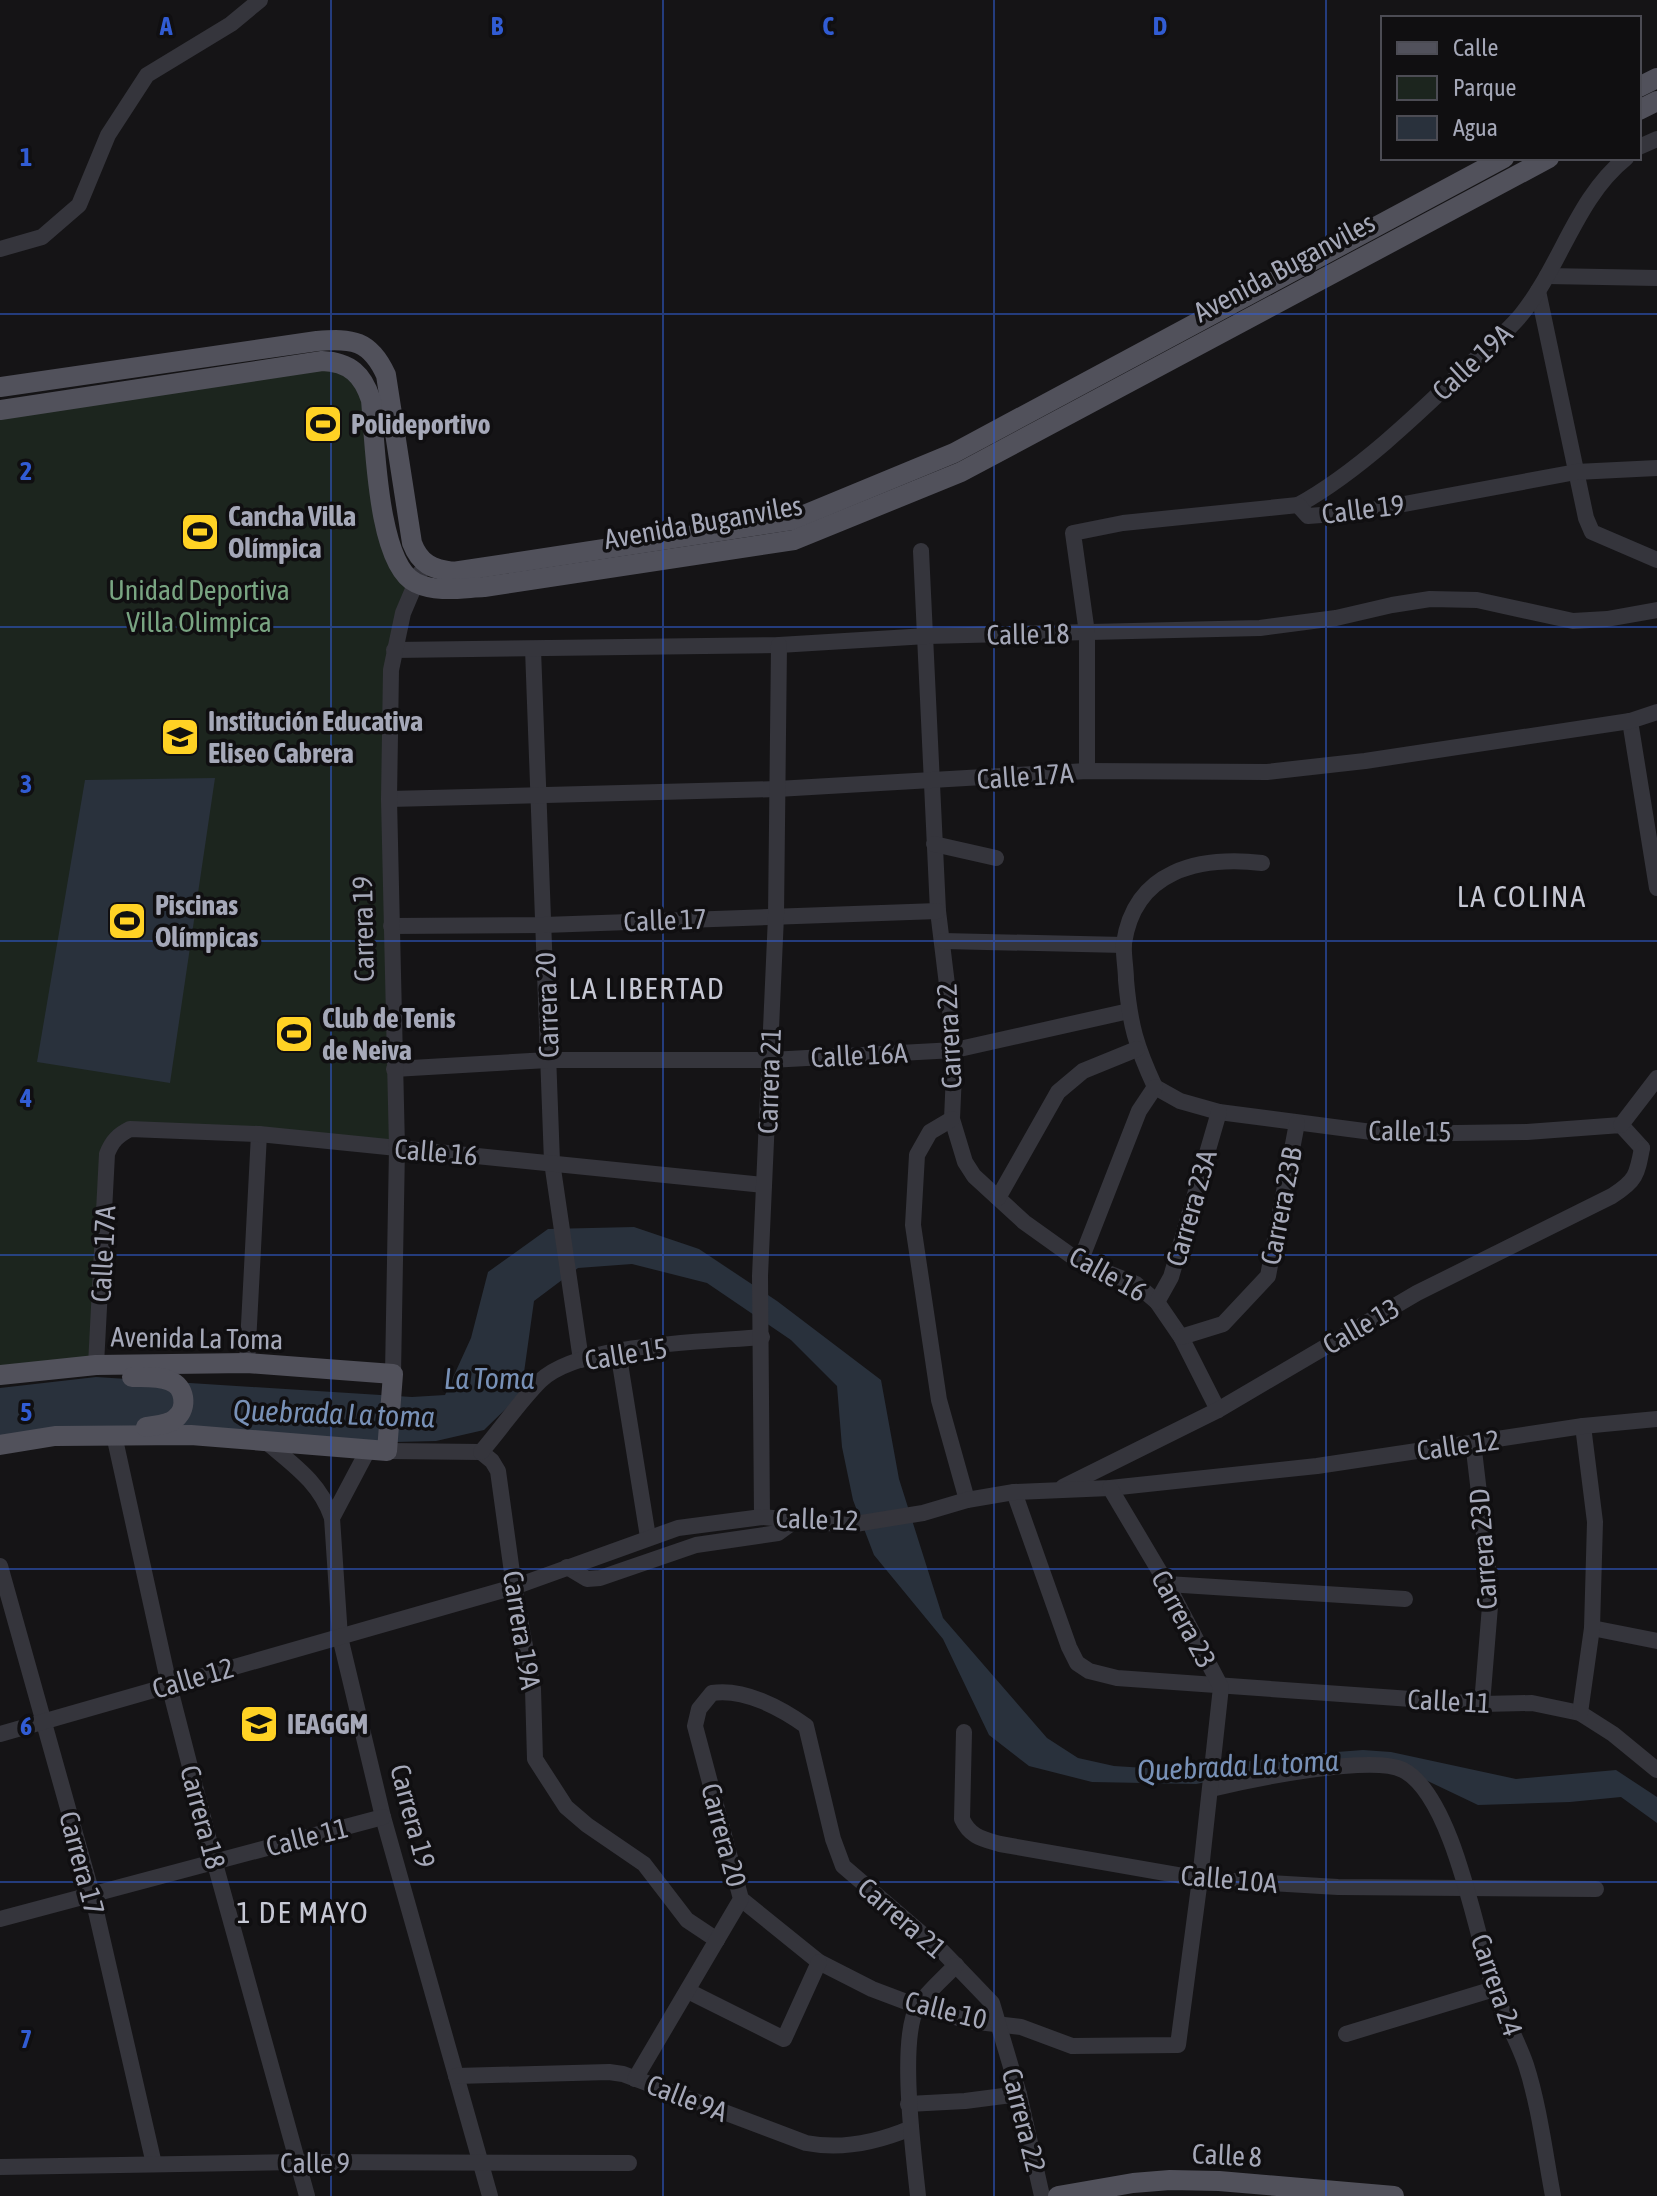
<svg xmlns="http://www.w3.org/2000/svg" width="1657" height="2196" viewBox="0 0 1657 2196" font-family="'Asap Condensed',sans-serif">
	<style>
		.green { fill: #1c251e }
		.water { fill: #29313c }
		.lines { fill: none; stroke-linecap: round; stroke-linejoin: round }
		.minor { stroke: #35353c; stroke-width: 16 }
		.major { stroke: #51515b; stroke-width: 20 }
		.grid { fill: none; stroke: #315cd3; stroke-width: 2; stroke-opacity: 0.55 }
		.labels { text-anchor: middle; stroke-width: 7; stroke-linejoin: round; paint-order: stroke }
		.street-label { font-size: 28px; fill: #a5a8b8; stroke: #100f11 }
		.poi-label { font-size: 28px; font-weight: bold; fill: #a5a8b8; stroke: #100f11; text-anchor: start }
		.park-label { font-size: 28px; fill: #79a582; stroke: #100f11 }
		.neighbourhood-label { font-size: 30px; letter-spacing: 2px; fill: #c6c8d4; stroke: #100f11 }
		.water-label { font-size: 30px; font-style: italic; fill: #7891b7; stroke: #100f11 }
		.grid-label { font-size: 26px; text-anchor: middle; font-weight: bold; fill: #315cd3; stroke: #100f11; stroke-width: 7; stroke-linejoin: round; paint-order: stroke }
	</style>
	<rect width="100%" height="100%" fill="#151416"/>
	<path class="green" d="M322 361 366 383 382 510 414 583 394 650 397 1148 145 1127 112 1143 94 1360 0 1371V410Z"/>
	<g class="water">
		<path d="M215 778 170 1083 37 1062 85 780Z"/>
		<path d="M634 1227 699 1249 777 1301 881 1380 899 1479 943 1618 1047 1738 1078 1758 1114 1766 1177 1770 1297 1755 1363 1750 1391 1752 1516 1779 1616 1770 1657 1797V1823L1621 1797 1570 1802 1478 1805 1390 1763 1231 1777 1196 1784 1092 1782 1029 1766 989 1735 943 1639 874 1555 853 1500 842 1447 837 1386 791 1340 707 1283 632 1264 578 1268 534 1301 521 1394 484 1430 436 1441 354 1443 0 1436V1388L96 1377 412 1397 445 1395 471 1338 488 1272 548 1229Z"/>
	</g>
	<g class="lines">
		<g class="minor">
			<path d="M1639 147 1657 139"/>
			<path d="M0 249 42 237 79 205 108 135 147 75 231 24 260 0"/>
			<path d="M1547 276 1657 278"/>
			<path d="M1538 291 1586 518 1592 532 1657 560"/>
			<path d="M1298 505C1357 473 1420 412 1468 366 1486 349 1506 333 1521 315 1561 266 1576 198 1626 158"/>
			<path d="M921 551 938 911 955 1050 952 1119 965 1162 974 1176 1024 1222 1080 1262 1136 1284 1157 1302 1181 1337 1218 1410"/>
			<path d="M533 649 552 1162 581 1360"/>
			<path d="M394 650 779 645 927 636 1260 628 1336 618 1392 605 1430 599 1477 600 1573 621 1607 619 1657 610"/>
			<path d="M1630 721 1657 888"/>
			<path d="M1087 771V633L1073 533 1123 523 1298 505 1308 516 1361 512 1576 472 1657 468"/>
			<path d="M389 799 777 789 1087 771 1267 772 1365 761 1630 721 1657 712"/>
			<path d="M934 844 996 858"/>
			<path d="M391 926 544 925 938 911"/>
			<path d="M943 941 1124 945"/>
			<path d="M394 1069 548 1060H770L955 1050 1129 1011"/>
			<path d="M1155 1087 1180 1101 1219 1112 1387 1134 1527 1132 1621 1125 1642 1148"/>
			<path d="M1155 1087C1136 1046 1130 1025 1126 980 1126 968 1123 954 1124 943 1135 870 1199 856 1262 863"/>
			<path d="M952 1119 930 1132 917 1155 913 1225 939 1400 967 1500"/>
			<path d="M1621 1125 1657 1078"/>
			<path d="M998 1198 1058 1092 1083 1071 1137 1049"/>
			<path d="M1080 1262 1139 1111 1155 1087"/>
			<path d="M1157 1302 1171 1277 1219 1112"/>
			<path d="M1181 1337 1223 1324 1268 1276 1297 1123"/>
			<path d="M618 1351 648 1537"/>
			<path d="M247 1363 259 1134"/>
			<path d="M96 1365 107 1154C112 1141 118 1135 130 1129L259 1134 764 1185"/>
			<path d="M393 1374 397 1148 389 799 391 670 403 613 420 573"/>
			<path d="M114 1435 169 1685 214 1860 307 2196"/>
			<path d="M264 1440C292 1464 320 1482 332 1518"/>
			<path d="M1473 1442 1491 1594 1482 1704"/>
			<path d="M368 1450 332 1518 340 1637 383 1817 490 2196"/>
			<path d="M387 1451 481 1452"/>
			<path d="M481 1452 492 1461 498 1471 514 1587 533 1689 535 1759 566 1807 587 1825 644 1864 687 1920 717 1940"/>
			<path d="M481 1452C501 1429 519 1402 540 1381 579 1343 707 1342 762 1337"/>
			<path d="M1063 1487 1218 1410 1417 1293 1612 1196C1636 1181 1637 1175 1642 1148"/>
			<path d="M1014 1492 1069 1647 1077 1663 1089 1671 1117 1678 1482 1704 1532 1703 1580 1713 1613 1734 1657 1770"/>
			<path d="M762 1517 760 1276 776 916 779 645"/>
			<path d="M0 1566 92 1894 154 2164"/>
			<path d="M567 1567 587 1579 600 1578 696 1545 778 1533 796 1520"/>
			<path d="M1167 1584 1405 1599"/>
			<path d="M1592 1628 1657 1641"/>
			<path d="M1580 1713 1592 1628 1595 1522 1583 1426"/>
			<path d="M964 1732 962 1819C970 1837 983 1839 1000 1844L1200 1879 1338 1887 1596 1889"/>
			<path d="M0 1734 514 1587 678 1528 762 1517 849 1525 923 1513 967 1500 1014 1492 1110 1488 1317 1466 1583 1426 1657 1419"/>
			<path d="M1211 1789C1248 1780 1371 1754 1403 1770 1453 1796 1476 1934 1493 1986 1501 2013 1517 2038 1526 2065 1539 2105 1545 2154 1553 2196"/>
			<path d="M741 1899 819 1962 872 1989 917 2006 969 2021 1021 2027 1072 2046 1178 2045 1200 1879 1221 1687 1167 1584 1110 1488"/>
			<path d="M0 1919 383 1817"/>
			<path d="M688 1991 784 2039 819 1962"/>
			<path d="M1346 2034 1494 1989"/>
			<path d="M456 2076 609 2072 623 2074 806 2143C842 2150 878 2142 911 2128"/>
			<path d="M635 2079 741 1899 695 1726 699 1709 712 1693C744 1688 781 1708 806 1726L833 1839 843 1866 942 1951 992 2003 1019 2094 1042 2196"/>
			<path d="M908 2104 965 2101 1019 2094"/>
			<path d="M0 2167 298 2162 629 2163"/>
			<path d="M918 2196C914 2157 898 2037 918 2006 928 1991 944 1978 956 1965"/>
		</g>
		<g class="major">
			<path d="M1639 87 1657 78"/>
			<path d="M1639 110 1657 101"/>
			<path d="M0 387 317 341C352 338 370 340 386 375L412 543C420 564 432 569 453 572L792 520 954 453 1504 158"/>
			<path d="M0 410 322 361C350 362 363 375 371 400 375 440 377 565 416 583 437 593 462 588 484 587L794 540 961 472 1549 158"/>
			<path d="M0 1375 96 1365 247 1363 393 1374 387 1451 191 1435 55 1436 0 1445"/>
			<path d="M132 1377C144 1377 159 1376 170 1381 185 1386 188 1408 176 1418 169 1425 156 1425 146 1427"/>
			<path d="M1058 2196 1133 2183 1170 2180 1219 2181 1394 2196"/>
		</g>
	</g>
	<path class="grid" d="M331 0V2196M663 0V2196M994 0V2196M1326 0V2196M0 314H1657M0 627H1657M0 941H1657M0 1255H1657M0 1569H1657M0 1882H1657"/>
	<defs>
		<g id="stadium-square" transform="scale(2)"><rect x="-9" y="-9" width="18" height="18" rx="4" fill="#ffd224" stroke="#100f11"/><path d="M0-5a6.5 5 0 1 0 0 10a6.5 5 0 1 0 0-10ZM-3.5-1.8h7v3.6h-7Z" fill="#111"/></g>
		<g id="school-square" transform="scale(2)"><rect x="-9" y="-9" width="18" height="18" rx="4" fill="#ffd224" stroke="#100f11"/><path d="M0-5L7-2L0 1L-7-2ZM-4 1L0 2.5L4 1V4Q0 6-4 4Z" fill="#111"/></g>
	</defs>
	<g fill-rule="evenodd">
		<use href="#stadium-square" x="323" y="424"/>
		<use href="#stadium-square" x="200" y="532"/>
		<use href="#school-square" x="180" y="737"/>
		<use href="#stadium-square" x="127" y="921"/>
		<use href="#stadium-square" x="294" y="1034"/>
		<use href="#school-square" x="259" y="1724"/>
	</g>
	<g class="labels">
		<g class="street-label">
			<text transform="translate(1284 267) rotate(-28)" y="10">Avenida Buganviles</text>
			<text transform="translate(1472 362) rotate(-43)" y="10">Calle 19A</text>
			<text transform="translate(1363 509) rotate(-7)" y="10">Calle 19</text>
			<text transform="translate(703 522) rotate(-10)" y="10">Avenida Buganviles</text>
			<text transform="translate(1028 634) rotate(-1)" y="10">Calle 18</text>
			<text transform="translate(1025 776) rotate(-4)" y="10">Calle 17A</text>
			<text transform="translate(665 920) rotate(-2)" y="10">Calle 17</text>
			<text transform="translate(363 929) rotate(-91)" y="10">Carrera 19</text>
			<text transform="translate(547 1005) rotate(-92)" y="10">Carrera 20</text>
			<text transform="translate(949 1036) rotate(-93)" y="10">Carrera 22</text>
			<text transform="translate(859 1055) rotate(-3)" y="10">Calle 16A</text>
			<text transform="translate(769 1081) rotate(-88)" y="10">Carrera 21</text>
			<text transform="translate(1410 1131) rotate(1)" y="10">Calle 15</text>
			<text transform="translate(436 1152) rotate(5)" y="10">Calle 16</text>
			<text transform="translate(1281 1206) rotate(-79)" y="10">Carrera 23B</text>
			<text transform="translate(1191 1208) rotate(-74)" y="10">Carrera 23A</text>
			<text transform="translate(103 1254) rotate(-87)" y="10">Calle 17A</text>
			<text transform="translate(1108 1274) rotate(29)" y="10">Calle 16</text>
			<text transform="translate(1361 1326) rotate(-30)" y="10">Calle 13</text>
			<text transform="translate(197 1338) rotate(1)" y="10">Avenida La Toma</text>
			<text transform="translate(626 1354) rotate(-9)" y="10">Calle 15</text>
			<text transform="translate(1458 1445) rotate(-8)" y="10">Calle 12</text>
			<text transform="translate(817 1519) rotate(2)" y="10">Calle 12</text>
			<text transform="translate(1483 1549) rotate(-94)" y="10">Carrera 23D</text>
			<text transform="translate(1184 1619) rotate(62)" y="10">Carrera 23</text>
			<text transform="translate(522 1630) rotate(81)" y="10">Carrera 19A</text>
			<text transform="translate(193 1678) rotate(-16)" y="10">Calle 12</text>
			<text transform="translate(1449 1701) rotate(3)" y="10">Calle 11</text>
			<text transform="translate(413 1816) rotate(75)" y="10">Carrera 19</text>
			<text transform="translate(203 1817) rotate(75)" y="10">Carrera 18</text>
			<text transform="translate(724 1835) rotate(75)" y="10">Carrera 20</text>
			<text transform="translate(307 1837) rotate(-14)" y="10">Calle 11</text>
			<text transform="translate(82 1863) rotate(75)" y="10">Carrera 17</text>
			<text transform="translate(1229 1879) rotate(5)" y="10">Calle 10A</text>
			<text transform="translate(902 1918) rotate(41)" y="10">Carrera 21</text>
			<text transform="translate(1497 1985) rotate(71)" y="10">Carrera 24</text>
			<text transform="translate(946 2010) rotate(14)" y="10">Calle 10</text>
			<text transform="translate(687 2098) rotate(21)" y="10">Calle 9A</text>
			<text transform="translate(1024 2120) rotate(76)" y="10">Carrera 22</text>
			<text transform="translate(1227 2155) rotate(3)" y="10">Calle 8</text>
			<text x="315" y="2173">Calle 9</text>
		</g>
		<g class="poi-label">
			<text x="351" y="434">Polideportivo</text>
			<text x="228" y="526">Cancha Villa<tspan x="228" dy="32">Olímpica</tspan></text>
			<text x="208" y="731">Institución Educativa<tspan x="208" dy="32">Eliseo Cabrera</tspan></text>
			<text x="155" y="915">Piscinas<tspan x="155" dy="32">Olímpicas</tspan></text>
			<text x="322" y="1028">Club de Tenis<tspan x="322" dy="32">de Neiva</tspan></text>
			<text x="287" y="1734">IEAGGM</text>
		</g>
		<g class="park-label">
			<text x="199" y="600">Unidad Deportiva<tspan x="199" dy="32">Villa Olimpica</tspan></text>
		</g>
		<g class="neighbourhood-label">
			<text x="1522" y="907">LA COLINA</text>
			<text x="647" y="999">LA LIBERTAD</text>
			<text x="303" y="1923">1 DE MAYO</text>
		</g>
		<g class="water-label">
			<text x="489" y="1389">La Toma</text>
			<text transform="translate(334 1414) rotate(2)" y="10">Quebrada La toma</text>
			<text transform="translate(1238 1766) rotate(-3)" y="10">Quebrada La toma</text>
		</g>
	</g>
	<g class="grid-label">
		<text x="166" y="35">A</text>
		<text x="497" y="35">B</text>
		<text x="828" y="35">C</text>
		<text x="1160" y="35">D</text>
		<text x="26" y="166">1</text>
		<text x="26" y="480">2</text>
		<text x="26" y="793">3</text>
		<text x="26" y="1107">4</text>
		<text x="26" y="1421">5</text>
		<text x="26" y="1735">6</text>
		<text x="26" y="2048">7</text>
	</g>
	<rect x="1381" y="16" width="260" height="144" fill="#100f11" stroke="#4c4c54" stroke-width="2"/>
	<rect x="1397" y="42" width="40" height="12" fill="#51515b" stroke="#4c4c54" stroke-width="2"/>
	<text x="1453" y="56" font-size="24" fill="#a5a8b8">Calle</text>
	<rect x="1397" y="76" width="40" height="24" fill="#1c251e" stroke="#4c4c54" stroke-width="2"/>
	<text x="1453" y="96" font-size="24" fill="#a5a8b8">Parque</text>
	<rect x="1397" y="116" width="40" height="24" fill="#29313c" stroke="#4c4c54" stroke-width="2"/>
	<text x="1453" y="136" font-size="24" fill="#a5a8b8">Agua</text>
</svg>
